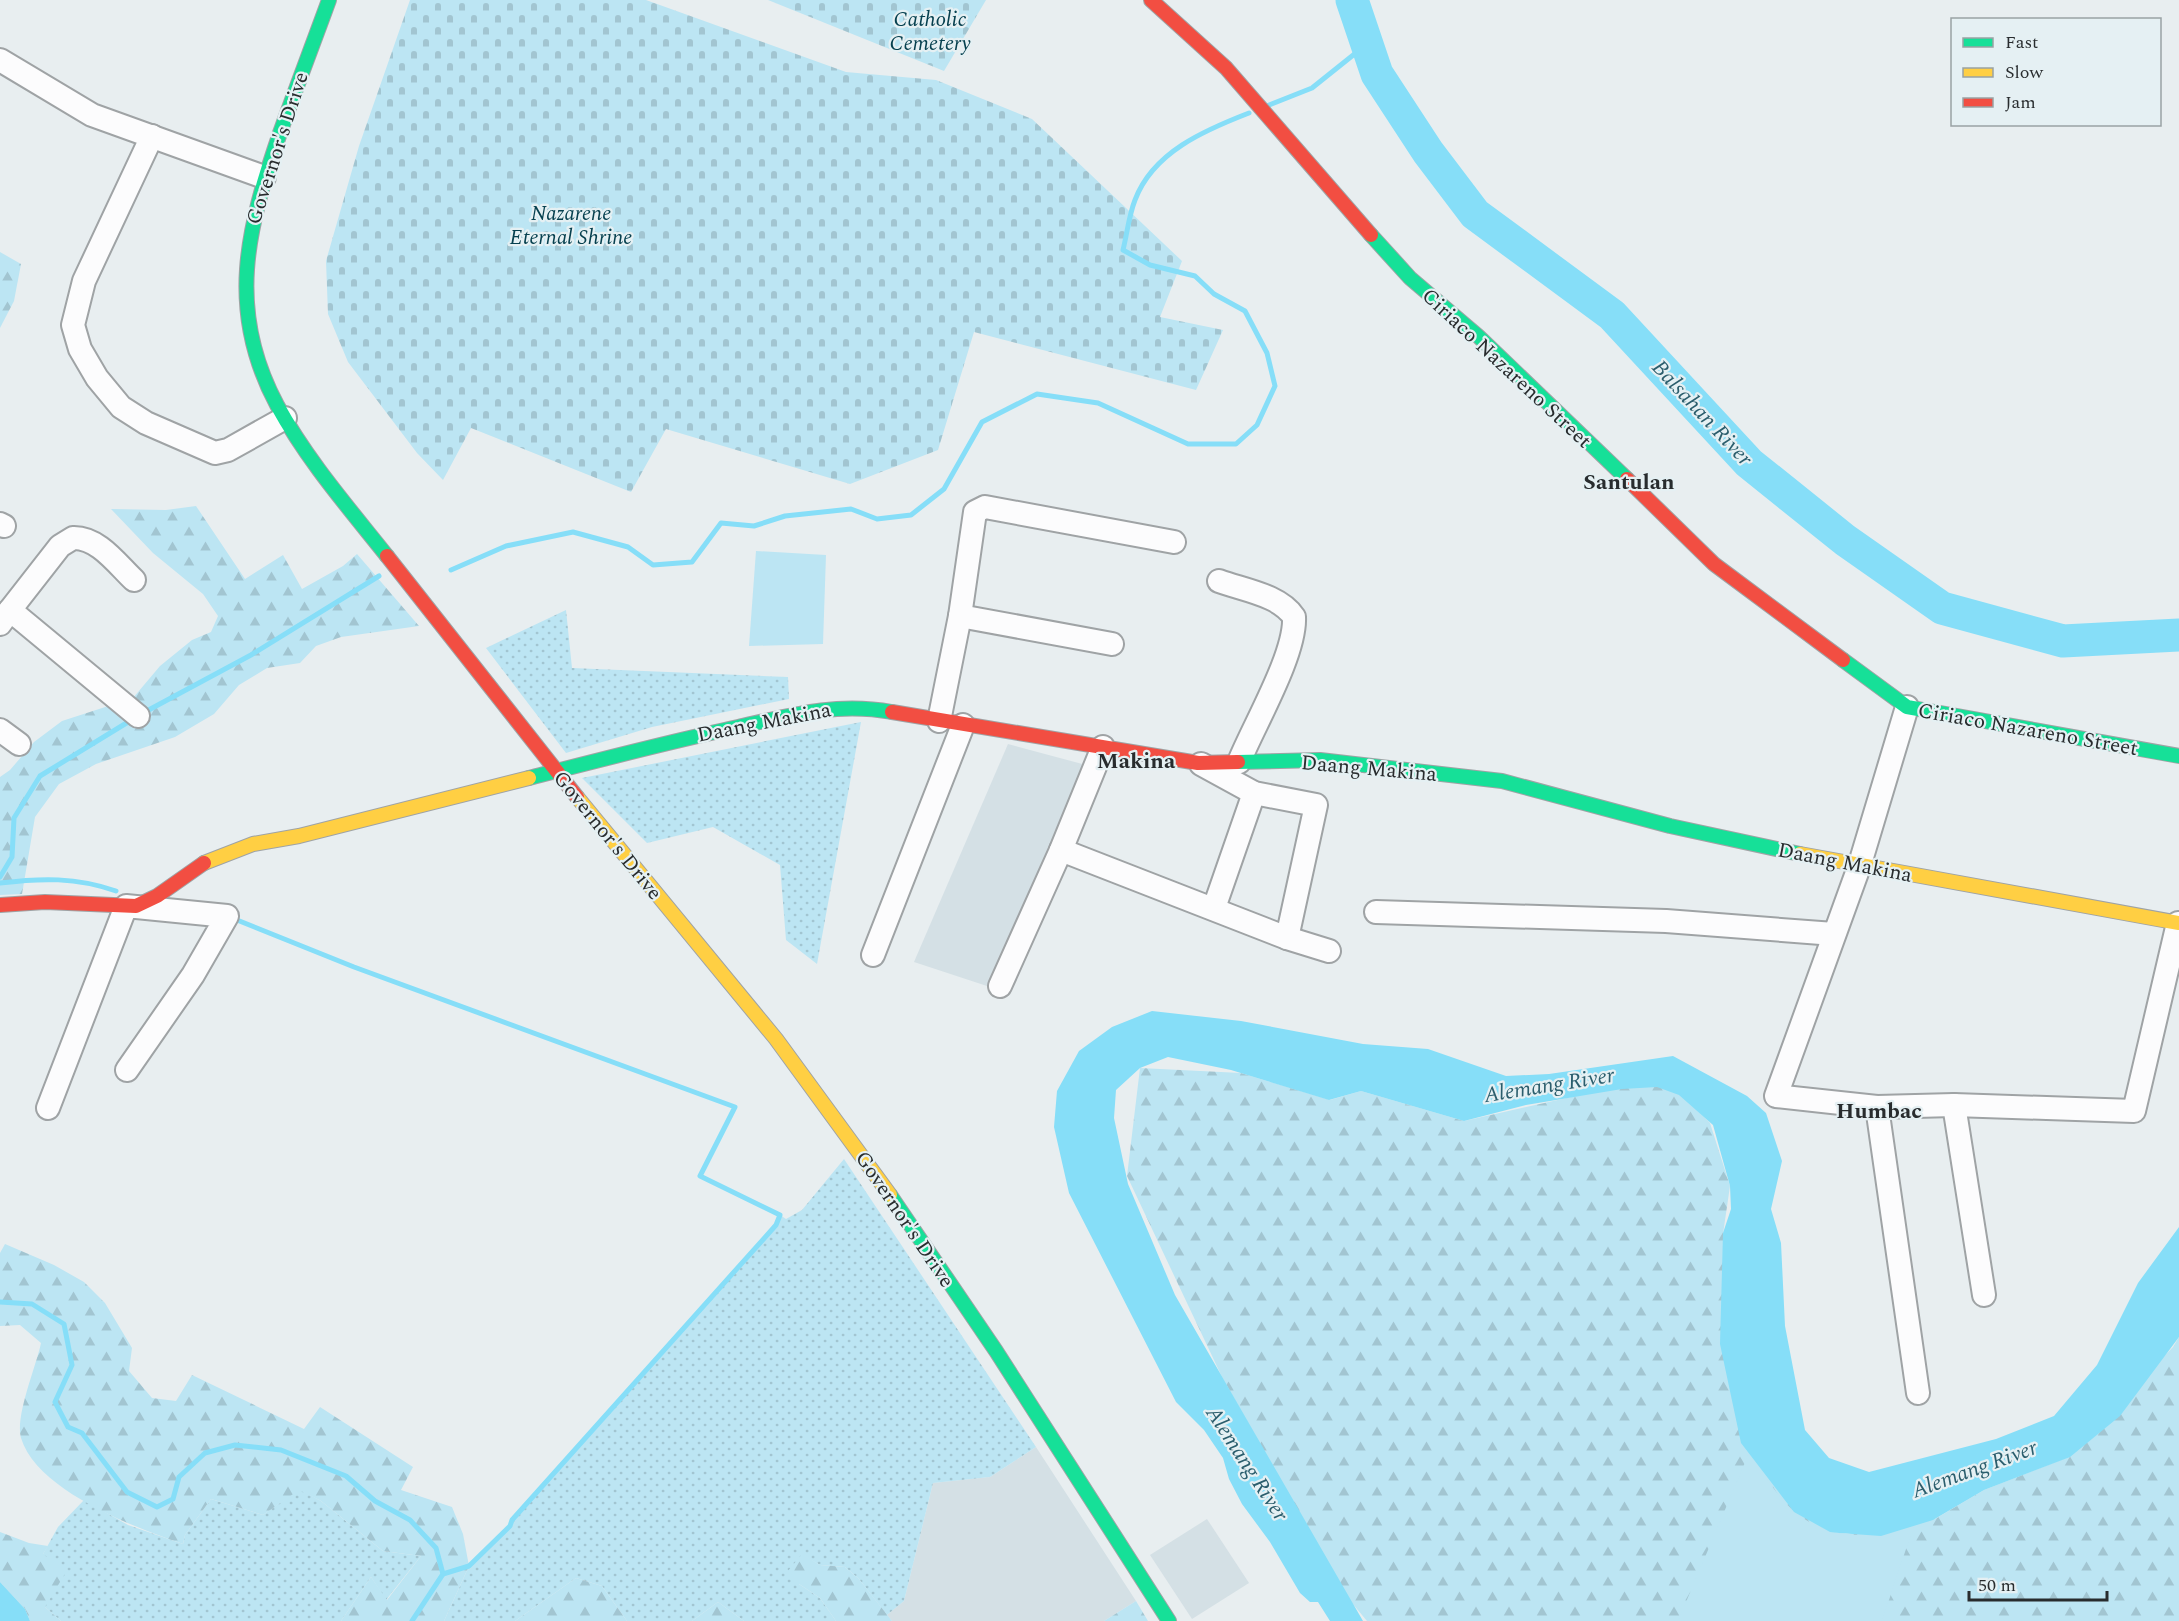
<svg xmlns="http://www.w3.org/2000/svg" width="2179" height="1621" viewBox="0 0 2179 1621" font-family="Spectral,serif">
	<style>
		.built { fill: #d4e0e5 }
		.grass { fill: url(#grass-dots) }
		.forest { fill: url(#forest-firs) }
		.cemetery { fill: url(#cemetery-stones) }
		.garden { fill: #bce5f3 }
		.water { fill: #86def8 }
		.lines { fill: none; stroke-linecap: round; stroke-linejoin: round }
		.stream { stroke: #86def8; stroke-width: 5 }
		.river { stroke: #86def8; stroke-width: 33 }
		.street-casing { stroke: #9fa3a5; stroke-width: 26 }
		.fast-casing { stroke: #9fa3a5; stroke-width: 16 }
		.slow-casing { stroke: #9fa3a5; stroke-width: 16 }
		.jam-casing { stroke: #9fa3a5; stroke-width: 16 }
		.street { stroke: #fcfcfd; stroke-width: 22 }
		.fast { stroke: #16e098; stroke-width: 14 }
		.slow { stroke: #ffcf43; stroke-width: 14 }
		.jam { stroke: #f24e42; stroke-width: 14 }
		.labels { text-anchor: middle; stroke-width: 4.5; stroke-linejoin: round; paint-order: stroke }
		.park-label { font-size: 21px; font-style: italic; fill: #06404f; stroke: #e5f0f3 }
		.street-label { font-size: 21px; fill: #282c2e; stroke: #e5f0f3 }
		.water-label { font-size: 22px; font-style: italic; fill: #2b5e6d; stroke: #e5f0f3 }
		.neighbourhood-label { font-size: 22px; font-weight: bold; fill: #282c2e; stroke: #e5f0f3 }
	</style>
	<defs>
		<pattern id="grass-dots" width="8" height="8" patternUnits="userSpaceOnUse" patternTransform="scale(1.5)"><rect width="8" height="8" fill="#bce5f3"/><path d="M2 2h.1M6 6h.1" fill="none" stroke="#a2c5d1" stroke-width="1.8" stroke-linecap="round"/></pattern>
		<pattern id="forest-firs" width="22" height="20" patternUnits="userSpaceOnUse" patternTransform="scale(1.5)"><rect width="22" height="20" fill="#bce5f3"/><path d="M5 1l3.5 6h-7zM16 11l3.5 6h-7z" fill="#a2c5d1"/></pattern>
		<pattern id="cemetery-stones" width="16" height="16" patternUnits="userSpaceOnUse" patternTransform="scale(1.5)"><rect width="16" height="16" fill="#bce5f3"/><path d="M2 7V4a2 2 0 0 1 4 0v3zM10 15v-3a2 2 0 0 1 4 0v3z" fill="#a2c5d1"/></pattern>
	</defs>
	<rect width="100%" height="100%" fill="#e8eef0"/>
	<g class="built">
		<path d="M1008 744 1086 765 993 988 914 962Z"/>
		<path d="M1036 1447 1136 1601 1104 1621H892L887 1615 904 1601 933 1483 990 1477Z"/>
		<path d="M1207 1519 1249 1583 1192 1619 1150 1555Z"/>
	</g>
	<g class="grass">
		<path d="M566 610 572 668 788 677 789 699 652 727 566 753 486 648Z"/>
		<path d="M861 722 817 964 786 940 780 865 713 827 647 843 582 778Z"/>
		<path d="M844 1159 1036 1447 990 1477 933 1483 904 1601 887 1615 859 1579 845 1567 820 1565 802 1555 799 1584 820 1598 836 1621H744L718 1602 692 1621H627L602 1586 576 1578 515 1621H444L469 1566 510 1527 512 1520 776 1225 780 1215 786 1219 802 1210Z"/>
		<path d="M299 1489 321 1501 383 1551 421 1556 386 1600 371 1577 341 1621H61L45 1607 43 1554 58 1527 84 1500 128 1525 183 1544 185 1535 211 1499 263 1515Z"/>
	</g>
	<g class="forest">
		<path d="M0 252 21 264 14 301 0 328Z"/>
		<path d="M75 484 111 509 166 510 196 506 245 579 283 555 302 589 343 566 357 554 419 626 341 637 316 646 300 663 267 668 239 685 214 714 175 737 96 764 59 784 35 817 22 894 0 895V777L10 770 34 742 62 721 133 698 160 666 192 640 211 632 218 616 203 594 153 553 111 509Z"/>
		<path d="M1140 1068 1241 1073 1330 1100 1361 1091 1464 1121 1665 1076 1710 1123 1730 1186 1723 1234 1791 1508 1830 1532 1848 1534 1935 1519 1984 1490 2066 1458 2173 1347 2179 1337V1621H1367L1347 1597 1222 1377 1127 1176Z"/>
		<path d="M5 1244 54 1265 84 1282 105 1303 132 1348 129 1371 152 1398 176 1401 192 1375 304 1429 320 1407 413 1467 401 1490 452 1507 463 1534 469 1566 444 1621H341L371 1577 387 1600 421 1556 383 1551 321 1501 299 1490 263 1515 211 1499 185 1535 183 1544C136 1528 37 1491 21 1438 15 1416 36 1367 41 1343L20 1325 0 1326V1253Z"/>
		<path d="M0 1532 29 1543 48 1546 43 1554 66 1572 45 1607 61 1621H30L25 1609 0 1582Z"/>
		<path d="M802 1554 820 1565 845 1567 859 1579 892 1621H836L820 1598 799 1584 788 1571Z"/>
		<path d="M576 1578 602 1586 627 1621H515Z"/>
		<path d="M1136 1601 1148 1621H1104Z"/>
		<path d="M718 1602 744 1621H692Z"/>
	</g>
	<g class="cemetery">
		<path d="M410 0H646L846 72 936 80 1032 119 1182 261 1160 317 1223 330 1196 390 974 332 938 450 850 484 666 429 631 492 471 428 443 480 417 453 348 362 328 314 326 261 359 146Z"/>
		<path d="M768 0H986L944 71Z"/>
	</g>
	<g class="garden">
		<path d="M756 551 826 555 823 644 749 646Z"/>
		<path d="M1749 1453C1763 1472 1777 1497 1795 1512 1832 1542 1872 1538 1914 1525L1882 1621H1678Z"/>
	</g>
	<g class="water">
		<path d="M1152 1011 1241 1021 1363 1044 1428 1049 1506 1076 1549 1074 1673 1056 1747 1096 1766 1113 1782 1161 1771 1209 1781 1243 1785 1326 1805 1430 1829 1458 1869 1472 1996 1439 2054 1416 2097 1365 2138 1283 2179 1227V1337L2120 1416 2070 1457 1984 1490 1933 1520 1881 1536 1839 1533 1830 1532 1794 1512 1741 1443 1720 1344 1723 1233 1731 1209 1730 1186 1713 1125 1679 1095 1657 1087 1622 1089 1526 1105 1464 1121 1361 1091 1329 1100 1231 1070 1168 1057 1140 1068 1116 1090 1114 1118 1128 1184 1175 1295 1363 1621H1330L1318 1602H1310L1300 1593 1270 1542 1242 1504 1229 1479 1223 1458 1204 1430 1176 1402 1069 1193 1054 1127 1057 1091 1079 1051 1112 1027Z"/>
		<path d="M0 1582 25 1609 30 1621H0Z"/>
	</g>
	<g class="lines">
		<g class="stream">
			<path d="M1269 105 1312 88 1367 44"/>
			<path d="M451 570 506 546 573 532 628 547 653 565 692 562 721 523 754 526 785 516 851 509 877 519 911 515 944 489 982 422 1037 394 1098 403 1188 444H1236L1257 425 1275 386 1267 353 1245 311 1214 294 1195 276 1150 265 1123 250C1127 234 1129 215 1135 200 1153 152 1205 130 1249 113"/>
			<path d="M143 713 251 655 379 576"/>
			<path d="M0 877 12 857 14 818 40 776 133 719"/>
			<path d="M0 883C41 878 76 877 116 891"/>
			<path d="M232 918 354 967 735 1107 700 1176 780 1215 776 1225 512 1520 510 1526 469 1566 443 1574"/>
			<path d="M0 1302 32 1304 64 1324 72 1365 55 1402 68 1427 82 1433 127 1492 157 1507 173 1499 179 1477 205 1453 235 1445 281 1450 346 1476 375 1501 410 1520 436 1548 443 1574 412 1621"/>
		</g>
		<path class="river" d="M1352 0 1377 74 1428 152 1475 214 1612 315 1749 463 1845 540 1942 608 2063 641 2179 635"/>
		<g class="street-casing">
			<g id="street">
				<path d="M0 60 92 115 264 177"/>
				<path d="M152 136 84 281 73 325 80 349 97 378 121 407 146 423 215 453 228 450 285 418"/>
				<path d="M0 524 4 526"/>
				<path d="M1219 581C1243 590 1280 595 1294 617 1296 654 1254 725 1239 762"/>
				<path d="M10 610 60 546 73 538C98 537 117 564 134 580"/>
				<path d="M960 616 1112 644"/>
				<path d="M0 624 10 610 138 716"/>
				<path d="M1907 707 1859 867 1776 1096 1877 1107 1954 1105 2134 1111 2178 923"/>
				<path d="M939 721 960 616 975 512 985 507 1174 542"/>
				<path d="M0 730 19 744"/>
				<path d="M1201 764 1254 793 1316 805 1287 938"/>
				<path d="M1061 850 1287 938 1329 951"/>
				<path d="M1214 908 1254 793"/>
				<path d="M1376 912 1666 921 1834 934"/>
				<path d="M873 955 963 725"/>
				<path d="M1000 986 1061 850 1103 747"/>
				<path d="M1954 1105 1984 1295"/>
				<path d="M1877 1107 1918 1393"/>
				<path d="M48 1108 126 906 227 916 193 975 127 1070"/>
			</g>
		</g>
		<g class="fast-casing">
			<g id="fast">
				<path d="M329 0C313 44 296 88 280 133 247 229 226 310 277 405 307 460 348 507 387 556"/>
				<path d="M1371 235 1410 278 1478 336 1627 479"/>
				<path d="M1843 660 1907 707 2179 756"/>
				<path d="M1238 762 1320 760 1502 781 1670 826 1800 854"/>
				<path d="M529 778C599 760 668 742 738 727 791 715 837 702 892 712"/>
				<path d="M890 1195 996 1351 1169 1621"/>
			</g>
		</g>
		<g class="slow-casing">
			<g id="slow">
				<path d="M577 797 776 1039 890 1195"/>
				<path d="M1800 854 2179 923"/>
				<path d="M204 863 253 844 299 836 529 778"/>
			</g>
		</g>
		<g class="jam-casing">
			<g id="jam">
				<path d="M1151 0 1226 68 1371 235"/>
				<path d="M1627 479 1714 564 1843 660"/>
				<path d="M387 556 577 797"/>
				<path d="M892 712 1198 763 1238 762"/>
				<path d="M0 905 45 902 136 906 157 896 204 863"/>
			</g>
		</g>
		<use href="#street" class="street"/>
		<use href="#fast" class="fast"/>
		<use href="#slow" class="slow"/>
		<use href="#jam" class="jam"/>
	</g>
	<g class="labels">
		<g class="park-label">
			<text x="930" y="26">Catholic<tspan x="930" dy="24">Cemetery</tspan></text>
			<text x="571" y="220">Nazarene<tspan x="571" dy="24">Eternal Shrine</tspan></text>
		</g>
		<g class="street-label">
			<text transform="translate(277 148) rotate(-72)" y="7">Governor's Drive</text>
			<text transform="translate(1507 368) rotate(43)" y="7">Ciriaco Nazareno Street</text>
			<text transform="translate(764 722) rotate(-11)" y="7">Daang Makina</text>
			<text transform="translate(2028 729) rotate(10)" y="7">Ciriaco Nazareno Street</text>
			<text transform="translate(1369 768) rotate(5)" y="7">Daang Makina</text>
			<text transform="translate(608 835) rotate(51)" y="7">Governor's Drive</text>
			<text transform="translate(1845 862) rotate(11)" y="7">Daang Makina</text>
			<text transform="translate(905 1219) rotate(56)" y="7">Governor's Drive</text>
		</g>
		<g class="water-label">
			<text transform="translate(1703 412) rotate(47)" y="8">Balsahan River</text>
			<text transform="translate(1549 1084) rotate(-9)" y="8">Alemang River</text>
			<text transform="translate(1248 1463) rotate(57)" y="8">Alemang River</text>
			<text transform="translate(1974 1468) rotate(-20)" y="8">Alemang River</text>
		</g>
		<g class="neighbourhood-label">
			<text x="1629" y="489">Santulan</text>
			<text x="1136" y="768">Makina</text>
			<text x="1879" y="1118">Humbac</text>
		</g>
	</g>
	<rect x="1951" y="18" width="210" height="108" fill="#e5f0f3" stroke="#99a2a4" stroke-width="1.5"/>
	<rect x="1963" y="38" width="30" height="9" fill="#16e098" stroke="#99a2a4" stroke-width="1.5"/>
	<text x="2005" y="48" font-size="18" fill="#282c2e">Fast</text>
	<rect x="1963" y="68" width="30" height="9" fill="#ffcf43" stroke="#99a2a4" stroke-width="1.5"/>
	<text x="2005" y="78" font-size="18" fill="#282c2e">Slow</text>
	<rect x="1963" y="98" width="30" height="9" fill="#f24e42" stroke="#99a2a4" stroke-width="1.5"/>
	<text x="2005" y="108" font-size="18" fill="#282c2e">Jam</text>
	<path d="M1969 1591v9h138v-9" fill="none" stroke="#282c2e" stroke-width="3"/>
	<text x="1978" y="1591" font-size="18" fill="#282c2e" stroke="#e5f0f3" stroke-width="4.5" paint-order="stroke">50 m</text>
</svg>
